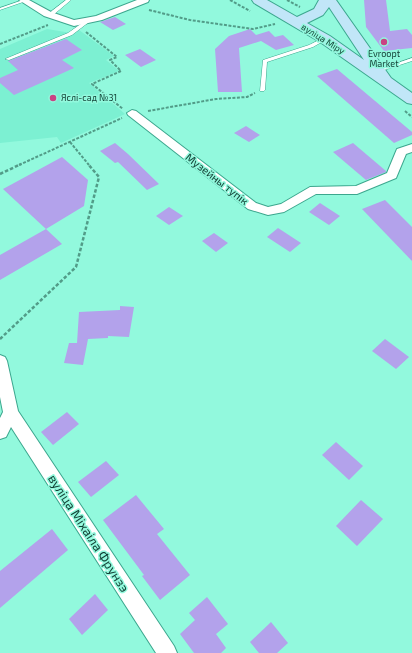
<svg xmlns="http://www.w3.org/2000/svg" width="412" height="653" viewBox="0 0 412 653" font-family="'Exo 2',sans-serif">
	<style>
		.built { fill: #7cf0d2 }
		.building { fill: #b3a2eb }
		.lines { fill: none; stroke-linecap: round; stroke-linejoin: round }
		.lane-casing { stroke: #3ca78e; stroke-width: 1 }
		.street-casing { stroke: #3ca78e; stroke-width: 2 }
		.secondary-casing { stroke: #3ca78e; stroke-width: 2 }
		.path-far1 { stroke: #529c88; stroke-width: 2; stroke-dasharray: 3 1.5; stroke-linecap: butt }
		.path { stroke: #529c88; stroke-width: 2.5; stroke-dasharray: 3.5 2; stroke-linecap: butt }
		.lane { fill: #fff; fill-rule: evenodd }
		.street { fill: #fff; fill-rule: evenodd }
		.secondary { fill: #c1e6f8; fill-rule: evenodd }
		.poi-dot { fill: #c94384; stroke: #92f9dd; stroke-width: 1.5 }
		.labels { text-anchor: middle; stroke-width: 3; stroke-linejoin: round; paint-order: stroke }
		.far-street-label { font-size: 9px; fill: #113e33; stroke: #92f9dd }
		.far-poi-label { font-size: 9px; fill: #113e33; stroke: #92f9dd }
		.street-label { font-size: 11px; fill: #113e33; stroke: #92f9dd }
		.near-street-label { font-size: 13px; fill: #113e33; stroke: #92f9dd }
	</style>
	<rect width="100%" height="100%" fill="#92f9dd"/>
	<path class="built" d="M47 29 71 33 79 30 114 56 106 60 119 71 89 83 125 114 61 143 57 137 0 143V49Z"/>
	<g class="building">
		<path d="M364 0H386L390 31 407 29 412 35V48L384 51 366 27Z"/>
		<path d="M115 17 126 24 113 30 100 22Z"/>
		<path d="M250 29 256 35 269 31 275 37 283 35 294 45 276 50 261 41 239 48 242 92H218L215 49 229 36Z"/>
		<path d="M66 39 82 50 62 60 74 68 14 95 0 83V78L18 70 8 61Z"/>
		<path d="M140 49 156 60 141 67 125 55Z"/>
		<path d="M337 69 412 132V135L394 143 317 76Z"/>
		<path d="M246 126 260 135 249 142 234 133Z"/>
		<path d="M115 143 128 154 159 184 147 190 118 162 115 163 100 151Z"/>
		<path d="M353 143 386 171V172L366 180 333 152Z"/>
		<path d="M62 157 88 180 84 206 46 229 3 189Z"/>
		<path d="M385 200 412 227V261L362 209Z"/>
		<path d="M320 203 340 216 329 225 309 212Z"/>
		<path d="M169 207 183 216 169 225 156 216Z"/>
		<path d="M278 228 301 243 290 252 267 237Z"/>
		<path d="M46 229 62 244 0 280V255Z"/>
		<path d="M214 233 228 243 216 252 202 241Z"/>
		<path d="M120 306 134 307 129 337 108 336V338L88 339 83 365 64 363 69 343H77L79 312 120 310Z"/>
		<path d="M385 339 409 357 396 369 372 351Z"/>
		<path d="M67 412 79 424 53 445 41 432Z"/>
		<path d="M336 442 363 466 349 480 322 455Z"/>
		<path d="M106 461 119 475 91 497 78 482Z"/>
		<path d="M136 495 164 529 157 534 190 575 160 600 142 576 144 575 103 520Z"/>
		<path d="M361 500 383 519 357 546 336 526Z"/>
		<path d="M52 529 68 550 0 608V571Z"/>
		<path d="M95 594 108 610 82 635 69 619Z"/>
		<path d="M207 597 228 624 216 634 226 648 221 653H194L180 634 195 620 189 613Z"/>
		<path d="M271 622 288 643 277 653H259L250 642Z"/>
	</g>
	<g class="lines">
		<g class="lane-casing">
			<g id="lane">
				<path d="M23 0 26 1 0 10V8Z"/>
				<path d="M66 0H71L52 16H48V14Z"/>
				<path d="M85 21 89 22 72 35 9 60 5 59 68 33Z"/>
				<path d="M323 38 327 39 313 47 267 62 265 90 264 91H260L263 60 309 45Z"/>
				<path d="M412 58V61L381 71 377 70Z"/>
			</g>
		</g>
		<g class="street-casing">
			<g id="street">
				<path d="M19 0H29L51 12 74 20 96 16 137 0H149L148 2 102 20 74 26 44 16Z"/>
				<path d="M132 110 136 111 256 203 268 207 281 204 310 187 356 186 387 173 397 149 412 144V152L406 154 396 178 357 194H316L284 212 268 215 248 209 128 115 127 113Z"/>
				<path d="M0 355 5 357 7 361 18 411 174 646 177 653H156L11 427 6 437 0 439V418L3 412 0 397Z"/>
			</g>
		</g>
		<g class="secondary-casing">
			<path id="secondary" d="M252 0H267L297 17 314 9 319 0H336L391 78 412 93V104L407 103 320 42 254 3ZM329 7 364 60 330 36 307 23 323 15Z"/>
		</g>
		<g class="path-far1">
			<path d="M230 0 250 11"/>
			<path d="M287 0 300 7"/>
			<path d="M149 10 190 20 253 29 275 24"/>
			<path d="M86 32 117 57 110 60 121 71 92 84 123 109"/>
			<path d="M0 44 48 25"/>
			<path d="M148 111 216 99 247 97 255 93"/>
			<path d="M405 111 412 117"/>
			<path d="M70 142 89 165"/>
			<path d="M19 165 122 118"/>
		</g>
		<g class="path">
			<path d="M0 174 21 164"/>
			<path d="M0 339 76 267 99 177 88 164"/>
		</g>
		<use href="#lane" class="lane"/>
		<use href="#street" class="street"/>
		<use href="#secondary" class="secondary"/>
	</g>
	<g class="poi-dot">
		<circle cx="384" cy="42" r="4"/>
		<circle cx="53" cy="98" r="4"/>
	</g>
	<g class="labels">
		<g class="far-street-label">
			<text transform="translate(323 39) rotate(32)" y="3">вуліца Міру</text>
		</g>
		<g class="far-poi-label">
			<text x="384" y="57">Evroopt<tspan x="384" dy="10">Market</tspan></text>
			<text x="61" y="101" text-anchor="start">Яслі-сад №31</text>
		</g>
		<g class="street-label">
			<text transform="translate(217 179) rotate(38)" y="4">Музейны тупік</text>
		</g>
		<g class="near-street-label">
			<text transform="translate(89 533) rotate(57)" y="5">вуліца Міхаіла Фрунзэ</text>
		</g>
	</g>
</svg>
